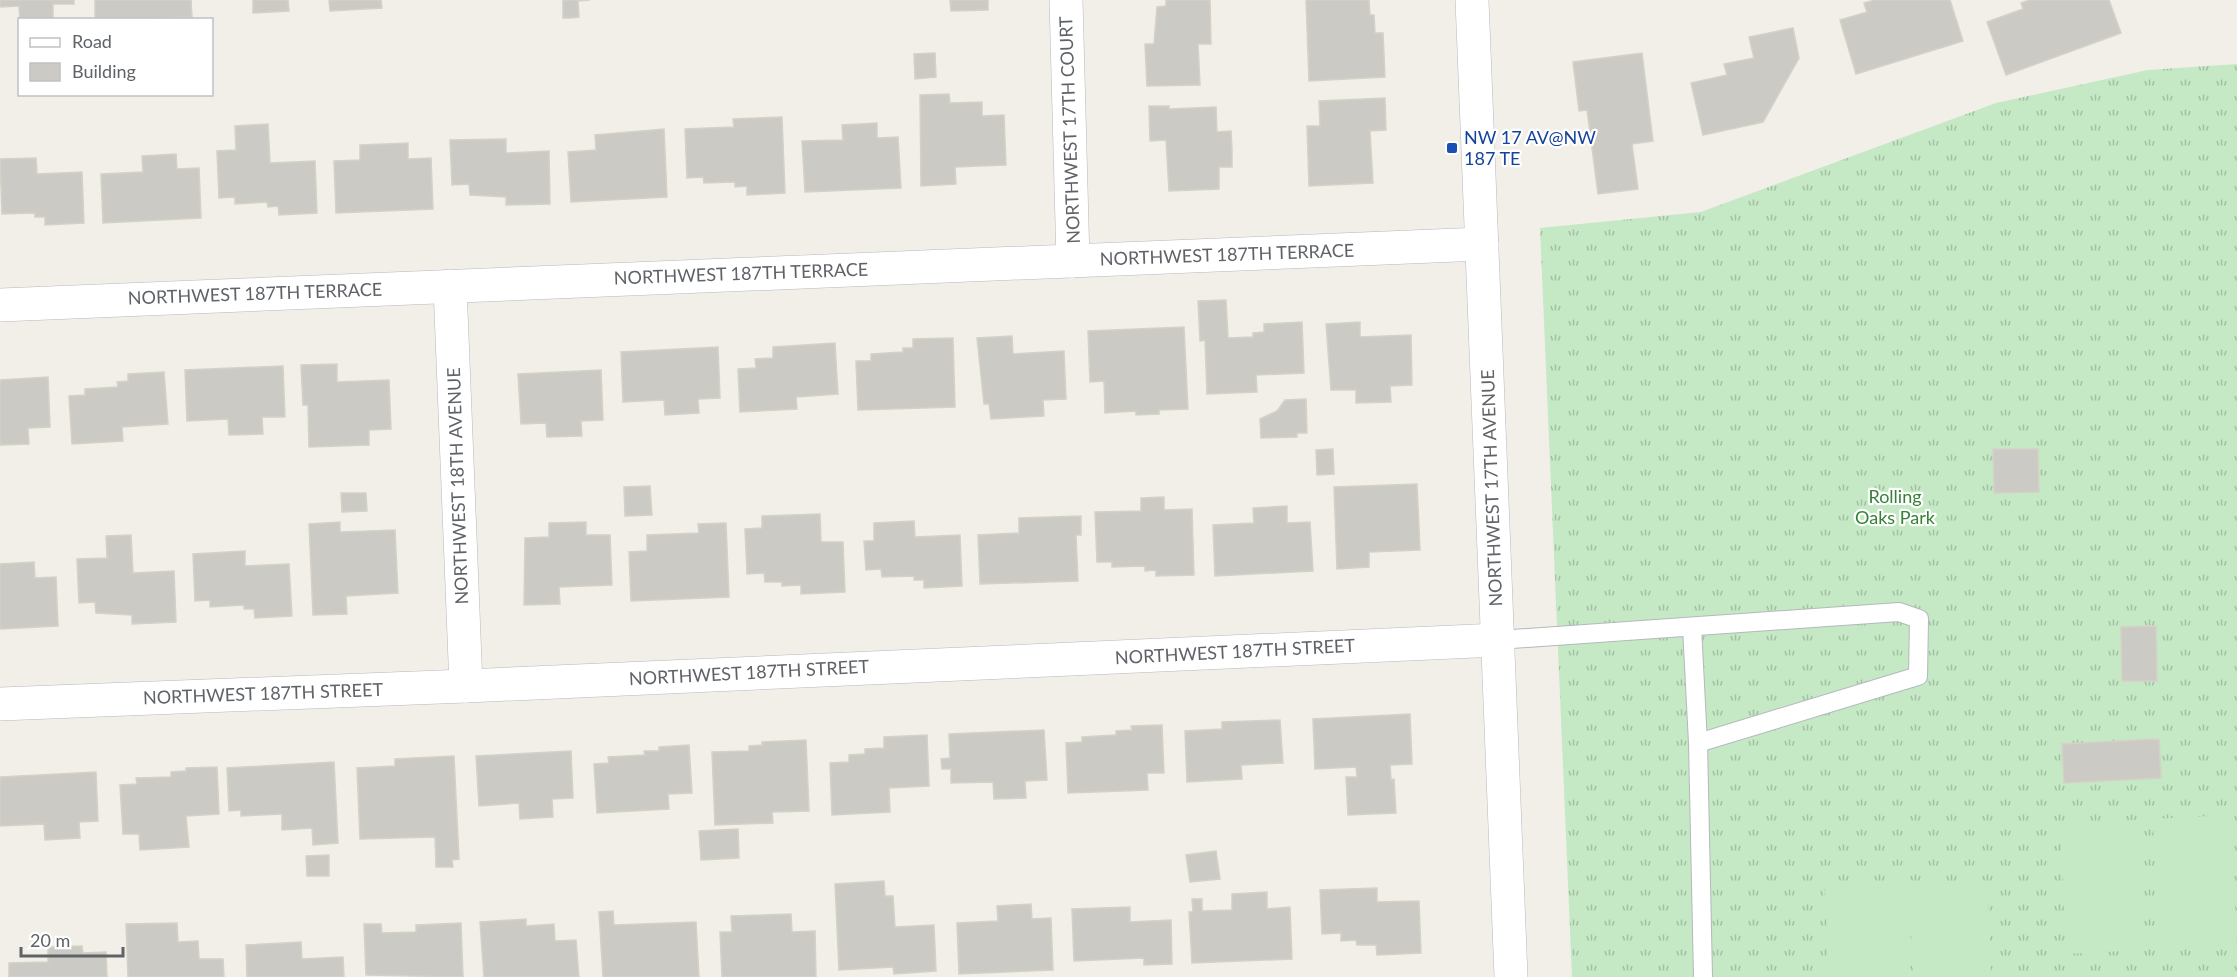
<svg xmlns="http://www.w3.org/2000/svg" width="2237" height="977" viewBox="0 0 2237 977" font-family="Lato,sans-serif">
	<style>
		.grass { fill: url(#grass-tufts) }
		.pitch { fill: #c5e8c5 }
		.building { fill: #cccac5; stroke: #d6d1c6; stroke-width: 1.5 }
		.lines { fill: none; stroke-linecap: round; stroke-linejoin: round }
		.lane-casing { stroke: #b5b8bc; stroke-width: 20 }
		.street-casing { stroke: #b5b8bc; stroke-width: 34 }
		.secondary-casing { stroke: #b6babf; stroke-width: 34 }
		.lane { stroke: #fff; stroke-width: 18 }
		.street { stroke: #fff; stroke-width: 33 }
		.secondary { stroke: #fff; stroke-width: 33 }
		.transit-dot { fill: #1a4fb4; stroke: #fff; stroke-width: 2 }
		.labels { text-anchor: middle; stroke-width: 4.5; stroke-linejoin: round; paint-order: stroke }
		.street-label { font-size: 18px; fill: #5f6368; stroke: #fff }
		.transit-label { font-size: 18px; fill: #164399; stroke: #fff; text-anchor: start }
		.park-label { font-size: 18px; fill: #348238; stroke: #fff }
	</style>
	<defs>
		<pattern id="grass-tufts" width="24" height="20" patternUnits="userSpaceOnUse" patternTransform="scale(1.5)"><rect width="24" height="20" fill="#c5e8c5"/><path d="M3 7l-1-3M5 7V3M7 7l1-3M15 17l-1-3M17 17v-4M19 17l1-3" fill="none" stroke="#a3c0a4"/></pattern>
	</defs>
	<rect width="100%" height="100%" fill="#f1efe8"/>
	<path class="grass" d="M2237 64V977H1572L1540 228 1701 212 1996 103 2148 70Z"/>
	<g class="pitch">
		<path d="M2231 815 2237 946 2159 949 2153 819Z"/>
		<path d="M2137 820 2143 950 2066 954 2060 823Z"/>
		<path d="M1987 882 1991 977H1913L1909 886Z"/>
		<path d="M1903 886 1907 977H1829L1825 890Z"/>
	</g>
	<g class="building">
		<path d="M0 0H74V4H53V20H20L19 6 0 7Z"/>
		<path d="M95 0H191L192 17 95 20Z"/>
		<path d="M253 0H288L289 11 253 13Z"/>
		<path d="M329 0H381L382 8 330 11Z"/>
		<path d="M563 0H590L578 1 579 17 571 18H563Z"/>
		<path d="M950 0H988V10L951 11Z"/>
		<path d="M1166 0H1210L1211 44H1198L1200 85 1147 86 1145 44H1154L1157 7 1166 6Z"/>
		<path d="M1306 0H1369L1370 15H1374L1375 33H1383L1385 77 1309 81Z"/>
		<path d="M1875 0H1950L1963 41 1856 74 1840 20 1867 12 1864 3Z"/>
		<path d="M2030 0H2109L2121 33 2006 75 1987 22 2023 9 2021 3Z"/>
		<path d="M1793 28 1799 58 1763 122 1703 135 1691 83 1727 75 1724 64 1754 58 1749 37Z"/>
		<path d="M935 53 936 77 915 79 914 54Z"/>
		<path d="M1642 53 1653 141 1632 144 1638 189 1598 194 1587 110 1579 111 1573 62Z"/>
		<path d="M949 94 950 103 982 102V116L1004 115 1006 165 955 167 956 184 921 186 920 95Z"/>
		<path d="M1385 98 1386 130 1370 131 1373 183 1309 186 1307 126H1320L1319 101Z"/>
		<path d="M1149 106H1169V109L1216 107 1217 132 1231 131 1232 149V167H1219V189L1169 191 1166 140 1150 141Z"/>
		<path d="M782 117 785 193 747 195V186L735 187V182L704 183 703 177 687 178 685 129 734 127 733 119Z"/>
		<path d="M877 123V138L898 137 901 188 805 192 802 141 843 140 842 125Z"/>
		<path d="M268 124 270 163 315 161 317 213 279 215 278 206 268 207 267 202 235 204V197L219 198 217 151 236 150 235 126Z"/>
		<path d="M664 129 667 197 571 202 568 152 596 150 595 135Z"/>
		<path d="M506 139V153L549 151 550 204 506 205V197L470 195 469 184 452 185 450 140Z"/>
		<path d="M408 143V159L431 158 433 209 336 213 334 161 360 160V145Z"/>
		<path d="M176 154 177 169 199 168 201 218 103 223 101 174 143 172 142 156Z"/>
		<path d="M36 158 37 174 82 172 84 223 45 225V217H35V213L2 214 0 159Z"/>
		<path d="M1226 300 1228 338 1253 337V333L1264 332V324L1302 322 1304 373 1256 375 1257 392 1207 394 1205 340 1200 341 1198 301Z"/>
		<path d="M1360 322V337L1411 335 1412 385 1390 386 1391 402 1356 403V390H1331L1326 324Z"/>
		<path d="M1184 327 1188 409 1159 410V414L1136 415V411L1105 413 1104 381 1090 382 1088 331Z"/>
		<path d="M1012 336 1013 354 1064 351 1066 399 1043 400 1044 416 991 419 989 404H984L977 338Z"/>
		<path d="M953 338 955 407 858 410 856 361H871V354L903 352V348H913V339Z"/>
		<path d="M835 343 838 394 796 397 797 409 740 412 738 369 756 368 755 359 773 358V347Z"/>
		<path d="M718 347 720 398 698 399 699 413 665 415 664 400 623 402 621 352Z"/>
		<path d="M337 364V382L389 380 391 429 369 430V445L309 447 308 405H303L301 365Z"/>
		<path d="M283 366 285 417H262L263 434 229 435 228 419 187 421 185 370Z"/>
		<path d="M601 370 603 420 581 421 582 436 547 437 546 423 521 424 518 374Z"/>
		<path d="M164 372 168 424 122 427 123 441 72 444 69 396 85 395V389L118 387 117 382 128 381V374Z"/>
		<path d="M48 377 50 427 28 428 29 444 0 445V380Z"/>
		<path d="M1306 399 1307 433H1297V437L1261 438 1260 419 1277 411 1285 400Z"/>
		<path d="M1333 449 1334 474 1317 475 1316 450Z"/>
		<path d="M1993 449H2038L2039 492 1994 493Z"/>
		<path d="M1417 484 1420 550 1369 552V567L1337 569 1334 487Z"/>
		<path d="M650 486 652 515 625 516 624 487Z"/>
		<path d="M341 493H366L367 511 342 512Z"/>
		<path d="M1164 497V510L1192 509 1194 575 1156 576V570L1145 571V566L1112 567V562H1097L1095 512 1141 511V498Z"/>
		<path d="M1287 506V523L1310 522 1313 571 1215 576 1213 525 1254 523 1253 508Z"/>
		<path d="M820 514 821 542H843L845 592 801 594V585L782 586V582H765L764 573 747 574 745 529 762 528V516Z"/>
		<path d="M1081 516V535H1076L1078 581 980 584 978 535 1019 533V518Z"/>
		<path d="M914 521 915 537 960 535 962 586 924 588V580H914V576L882 577 881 569 866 570 864 541H874V523Z"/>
		<path d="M340 522V532L395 530 398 593 346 596 347 614 313 615 309 524Z"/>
		<path d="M586 522V535H610L612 585 559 587 560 604 524 605 525 538 549 537V523Z"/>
		<path d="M726 523 729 597 631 601 629 552 647 551V535L699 533 698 524Z"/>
		<path d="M131 535 133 573 174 571 176 622 132 624V615L96 613 95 602 79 603 77 559 107 558 106 536Z"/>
		<path d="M245 551V566L289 564 292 616 255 618 254 609H244V605L210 607V600L195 601 193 554Z"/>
		<path d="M34 562 35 578 56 577 58 626 0 629V564Z"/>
		<path d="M2156 626 2157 681H2122L2121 627Z"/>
		<path d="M1410 714 1412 764 1390 765 1391 780 1394 779 1396 813 1348 815 1346 777H1357L1356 767 1315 769 1313 719Z"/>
		<path d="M1280 720 1283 763 1241 765 1242 779 1187 782 1185 731 1222 729V722Z"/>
		<path d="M1162 725 1164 773H1147L1148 790 1068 793 1066 743 1082 742V737L1116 735V731L1132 730 1131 726Z"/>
		<path d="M1044 730 1047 780 1025 781 1026 798 994 799 993 782 951 783V769H942L941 759 950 758 949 734Z"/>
		<path d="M927 735 929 786 889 788 890 812 832 815 830 763 849 762V755L865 754V749L884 748V737Z"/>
		<path d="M2159 739 2161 778 2064 783 2062 744Z"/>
		<path d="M806 740 809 811 772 812 773 823 715 825 712 752 749 751V746L762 745V742Z"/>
		<path d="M689 745 692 793 668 794 669 809 597 813 594 764 609 763 608 757 645 755 644 751H659V747Z"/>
		<path d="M571 751 573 798 552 799 553 817 520 819 519 803 479 806 476 756Z"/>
		<path d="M454 756 459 859 452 860 453 867H436L435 837 360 839 357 768 395 766V759Z"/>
		<path d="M334 762 338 843 313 845 312 828 282 830V814L241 816V810L229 811 227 768Z"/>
		<path d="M217 767 219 814 186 816 189 847 140 850 139 834H123L120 785 137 784 136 778 171 777V772L186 771V768Z"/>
		<path d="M96 772 98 821 79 822 80 838 45 840 44 824 0 826V777Z"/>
		<path d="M738 829 739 858 701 860 699 831Z"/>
		<path d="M1216 851 1220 879 1190 882 1186 855Z"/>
		<path d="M329 855V876H307L306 856Z"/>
		<path d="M884 881 885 896H893L895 927 934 925 936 971 894 974 893 967 839 970 835 884Z"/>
		<path d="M1377 888V902L1419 901 1421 953 1377 955 1376 945H1357L1356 940 1341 941V933L1322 934 1320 890Z"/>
		<path d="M1267 892V909L1290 907 1292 959 1192 963 1189 912H1193L1192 899H1202V911L1232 910V894Z"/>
		<path d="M1031 904 1032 919 1051 918 1053 970 959 974 957 923 998 921 997 906Z"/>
		<path d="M1130 907V922L1171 920 1172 964 1144 965V958L1074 961 1072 909Z"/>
		<path d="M613 911 614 925 696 922 699 977H603L599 912Z"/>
		<path d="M791 914 792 932 815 931 816 977H722L720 932H732L731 916Z"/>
		<path d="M526 919V926L554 924 555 941 576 940 579 977H484L480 922Z"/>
		<path d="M177 923 178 942 198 941 199 959H223L224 977H128L126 924Z"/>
		<path d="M461 923 463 977 366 975 364 924H381L382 933 416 932V925Z"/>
		<path d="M301 942 302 959 343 957 344 977H247L246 945Z"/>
		<path d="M82 946 83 953 106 952 107 977H9V963L48 962V947Z"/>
	</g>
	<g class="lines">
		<g class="lane-casing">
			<g id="lane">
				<path d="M1692 627 1698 743 1703 977"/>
				<path d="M1498 640 1899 612 1919 619 1918 676 1698 743"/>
			</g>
		</g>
		<g class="street-casing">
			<g id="street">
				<path d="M1066 0 1073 261"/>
				<path d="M450 286 466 686"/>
				<path d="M0 305 1482 244"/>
				<path d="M0 704 466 686 1498 640"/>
			</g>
		</g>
		<g class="secondary-casing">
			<path id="secondary" d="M1472 0 1511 977"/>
		</g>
		<use href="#lane" class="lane"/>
		<use href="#street" class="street"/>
		<use href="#secondary" class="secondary"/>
	</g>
	<rect class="transit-dot" x="1446" y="142" width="12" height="12" rx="3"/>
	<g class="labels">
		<g class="street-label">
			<text transform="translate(1070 130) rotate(-92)" y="6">NORTHWEST 17TH COURT</text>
			<text transform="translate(1227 255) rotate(-2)" y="6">NORTHWEST 187TH TERRACE</text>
			<text transform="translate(741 274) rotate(-2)" y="6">NORTHWEST 187TH TERRACE</text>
			<text transform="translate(255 294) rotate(-2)" y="6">NORTHWEST 187TH TERRACE</text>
			<text transform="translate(458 486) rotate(-92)" y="6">NORTHWEST 18TH AVENUE</text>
			<text transform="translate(1492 488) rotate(-92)" y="6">NORTHWEST 17TH AVENUE</text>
			<text transform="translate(1235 652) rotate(-3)" y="6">NORTHWEST 187TH STREET</text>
			<text transform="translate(749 673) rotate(-3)" y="6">NORTHWEST 187TH STREET</text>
			<text transform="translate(263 694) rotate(-2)" y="6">NORTHWEST 187TH STREET</text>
		</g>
		<g class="transit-label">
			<text x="1464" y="144">NW 17 AV@NW<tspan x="1464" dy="21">187 TE</tspan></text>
		</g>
		<g class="park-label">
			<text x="1895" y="503">Rolling<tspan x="1895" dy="21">Oaks Park</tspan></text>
		</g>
	</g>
	<rect x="18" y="18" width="195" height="78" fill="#ffffff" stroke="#bfc1c3" stroke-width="1.5"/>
	<rect x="30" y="38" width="30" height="9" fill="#ffffff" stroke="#bfc1c3" stroke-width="1.5"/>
	<text x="72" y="48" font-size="18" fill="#5f6368">Road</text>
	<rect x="30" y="63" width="30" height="18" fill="#cccac5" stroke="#bfc1c3" stroke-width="1.5"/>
	<text x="72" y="78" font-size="18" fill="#5f6368">Building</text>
	<path d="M21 947v9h102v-9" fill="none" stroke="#5f6368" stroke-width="3"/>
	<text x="30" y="947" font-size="18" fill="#5f6368" stroke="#ffffff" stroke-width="4.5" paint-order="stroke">20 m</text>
</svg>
